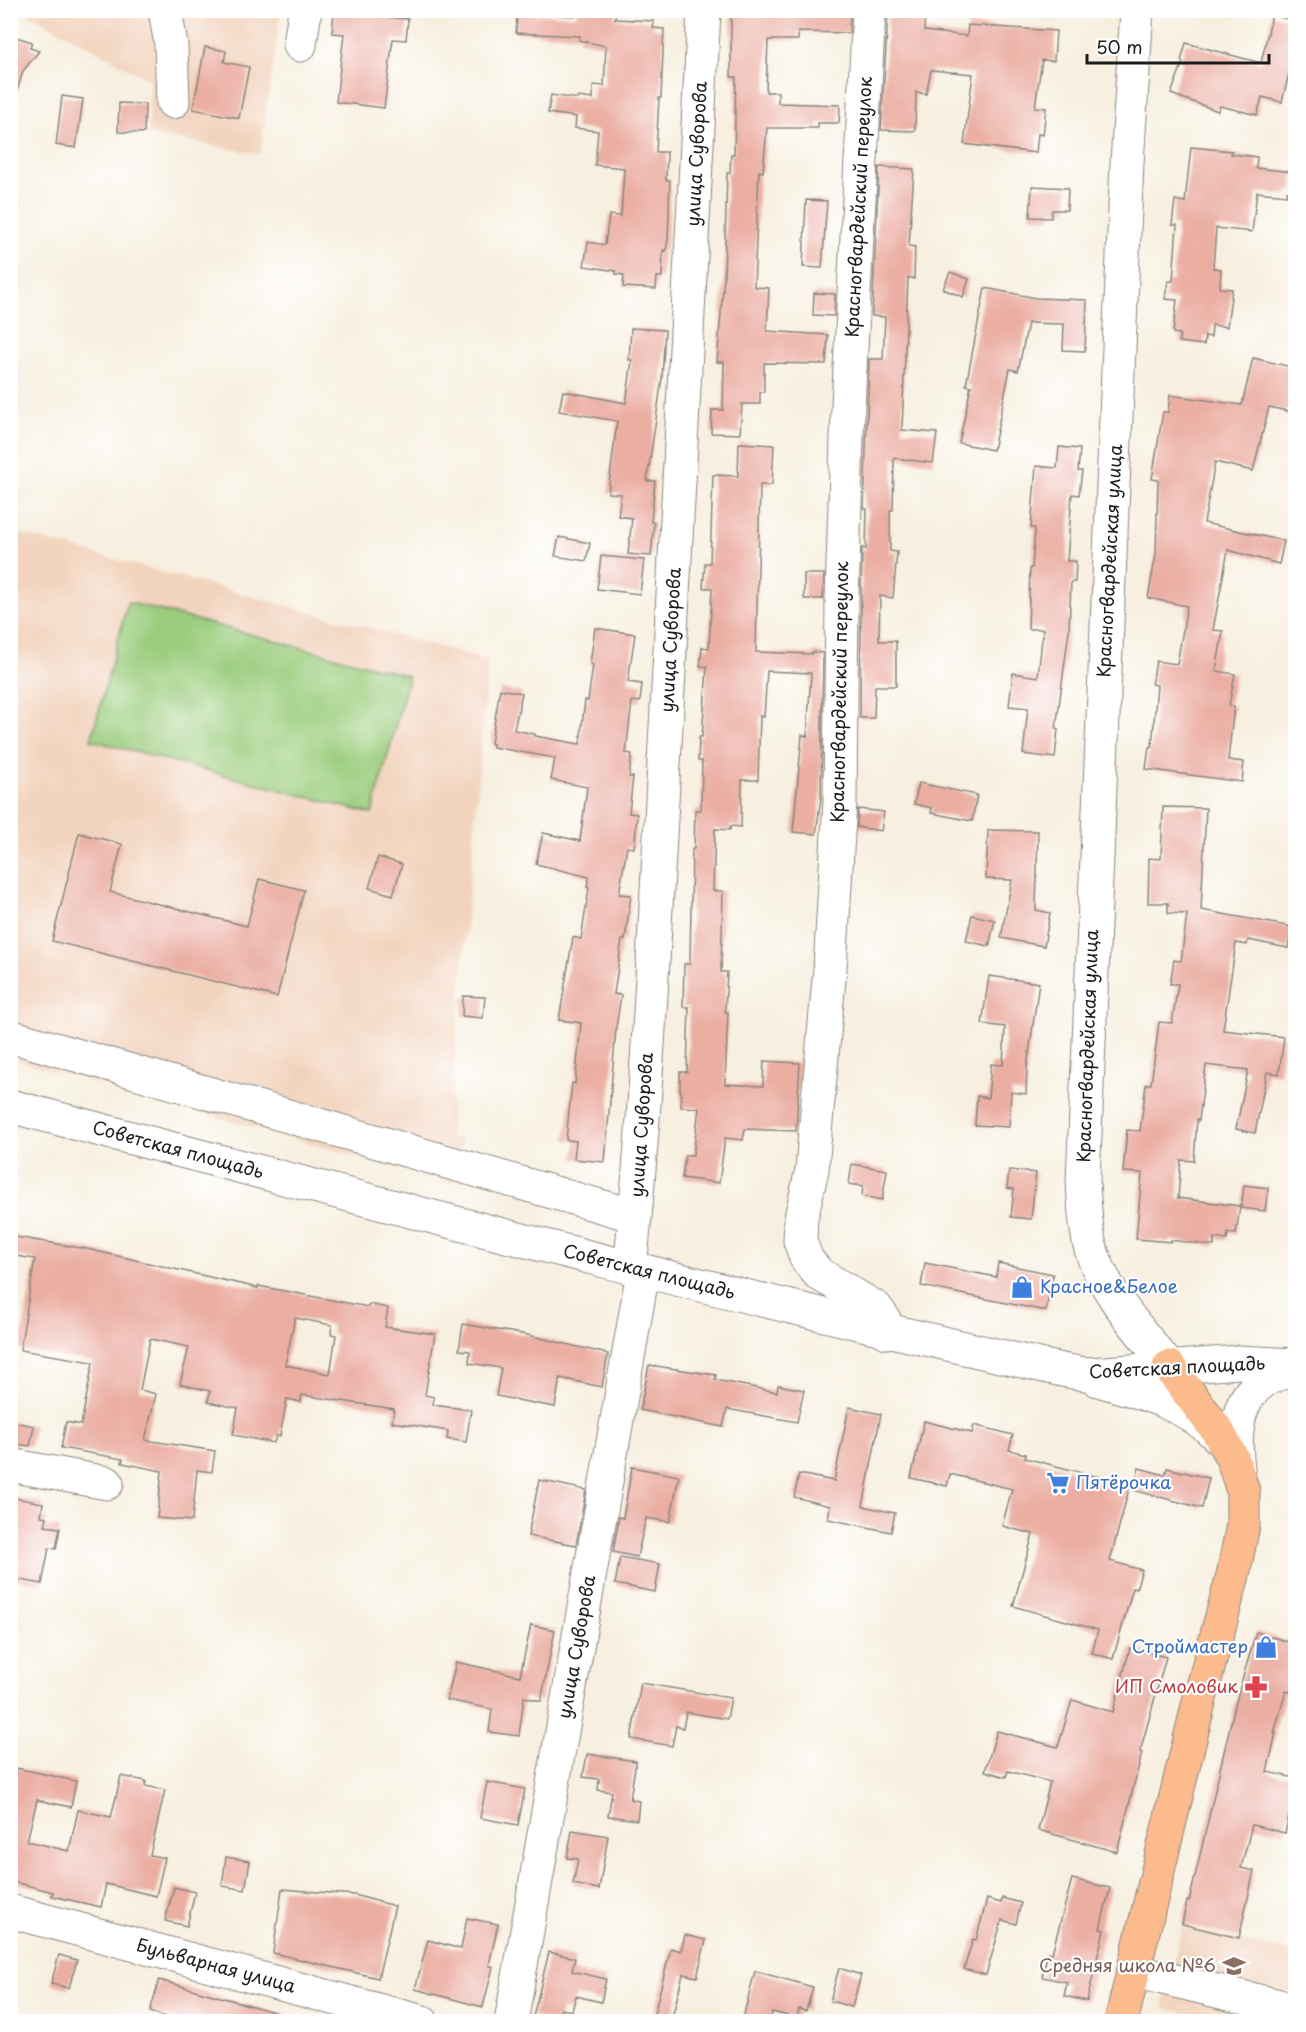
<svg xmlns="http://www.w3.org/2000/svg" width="1306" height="2032" viewBox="0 0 1306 2032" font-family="'Playpen Sans',sans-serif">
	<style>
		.built { fill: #f2d4be }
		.green { fill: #9acc7b; stroke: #5b744c; stroke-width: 1.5 }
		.building { fill: #ebaea3; fill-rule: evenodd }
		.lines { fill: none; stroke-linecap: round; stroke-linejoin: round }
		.minor-casing { stroke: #8a867e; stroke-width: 35 }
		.major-casing { stroke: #8a867e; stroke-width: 35 }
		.minor { stroke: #fff; stroke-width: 33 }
		.major { stroke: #fbbb8d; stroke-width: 33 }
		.labels { text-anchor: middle; stroke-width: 4.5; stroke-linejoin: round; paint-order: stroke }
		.street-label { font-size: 18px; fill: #1c1c1c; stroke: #fff }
		.shop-label { font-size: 18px; fill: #366cbe; stroke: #fff; text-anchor: start }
		.health-label { font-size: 18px; fill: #be3a42; stroke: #fff; text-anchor: end }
		.education-label { font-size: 18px; fill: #785e54; stroke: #fff; text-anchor: end }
	</style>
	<rect width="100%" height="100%" fill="#fff"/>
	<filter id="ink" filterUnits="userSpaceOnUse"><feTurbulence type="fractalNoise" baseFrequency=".0167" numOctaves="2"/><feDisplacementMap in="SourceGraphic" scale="12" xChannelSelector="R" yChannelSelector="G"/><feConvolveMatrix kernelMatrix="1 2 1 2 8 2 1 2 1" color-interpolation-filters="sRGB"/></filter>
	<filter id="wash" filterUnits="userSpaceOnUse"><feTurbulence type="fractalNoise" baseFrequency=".008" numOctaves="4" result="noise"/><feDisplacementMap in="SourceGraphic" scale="24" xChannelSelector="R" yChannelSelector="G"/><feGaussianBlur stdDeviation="1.35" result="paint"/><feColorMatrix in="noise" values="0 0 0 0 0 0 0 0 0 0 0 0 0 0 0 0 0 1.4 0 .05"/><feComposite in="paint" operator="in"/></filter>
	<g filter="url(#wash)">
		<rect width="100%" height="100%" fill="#f7efdf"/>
		<g class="built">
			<path d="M23 11H281L260 154 148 134 150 80Z"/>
			<path d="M10 531 488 660 449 1137 462 1140 452 1183 11 1059Z"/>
			<path d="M1182 1927 1295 1953V2020L1215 2021 1163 2008Z"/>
		</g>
		<path class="green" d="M128 602 409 676 372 814 91 740Z"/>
		<g id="blocks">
			<g class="building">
				<path d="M577 10H616L615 19 654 21 653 28 664 29 661 98H659L656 152H667L666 180H670L668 240 666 251 663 250 662 277H657L656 289 623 287 624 275 616 274V271L584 266 588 242 605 245 609 215 621 216 624 168 595 165 598 131 575 128 576 117 548 113 551 95 578 99V97L593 99V85L604 86 606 46 579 40 580 36 516 33 517 13 576 16Z"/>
				<path d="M731 10H804V13L850 16 849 33 798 32V40H768L766 92H778V103L840 105 839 123H818V128H767L763 172 759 171 754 287 769 288 767 331 828 335 826 364 764 363V392H760V404H742L740 434 711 433 712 410H723L724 362H717L724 277 727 173H730L731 154H734L736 77H731Z"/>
				<path d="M334 12 408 19 406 40 393 39 384 108 336 102 344 34 332 33Z"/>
				<path d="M888 12 925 15 924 31 967 36 968 25 1056 31 1054 61 1042 60 1035 107 1046 108 1043 135 1038 134 1036 153 964 144 973 74 931 70 926 94 916 92 915 131 881 130Z"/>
				<path d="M1272 15 1296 21V62L1292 61 1282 102 1262 97 1257 115 1220 106 1218 111 1171 94 1183 62 1181 61 1186 43 1261 63Z"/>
				<path d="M10 35 32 42 30 48 39 51 23 71 15 98 10 97Z"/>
				<path d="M205 47 226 51 224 62 249 67 239 118 193 109Z"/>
				<path d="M62 96 83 99 76 148 56 145Z"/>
				<path d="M119 103 145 104 144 133 118 132Z"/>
				<path d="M1191 147 1232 151 1231 154 1257 157 1256 168 1294 172 1293 191H1287V195L1257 192 1252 232 1216 228 1213 268 1221 269 1220 288 1232 289 1227 327 1212 325 1211 337 1205 336 1204 345 1179 342 1180 334 1173 333 1177 300 1165 299 1168 281H1173L1177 225H1172L1175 200 1185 202Z"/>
				<path d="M879 167 914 169 909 246 915 247 914 279 908 277 902 430 937 433 933 463 894 458 893 510H890V551L897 552 893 598 880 596 879 641H896V686H875L874 718H860L861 598 862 548 866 549 867 509 864 508 869 359H883L885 317 872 316Z"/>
				<path d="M1032 186 1068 188 1067 210H1052L1051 218 1030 217Z"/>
				<path d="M806 200 827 201 822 268 803 267Z"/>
				<path d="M950 272 969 279 963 297 943 289Z"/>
				<path d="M985 288 1036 298 1087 300 1085 351 1063 350 1064 324 1028 323 1018 371 1010 369 993 450 959 443 971 386 966 385Z"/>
				<path d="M814 293 835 294 834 316 813 315Z"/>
				<path d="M631 328 665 330 662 378 647 481H655L651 522 654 523 651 556 628 554 632 518 618 516 621 494 608 493 617 421 559 411 563 391 626 403 632 360H629Z"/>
				<path d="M1253 358 1296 368V413L1269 407 1253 471 1215 462 1204 523 1284 541 1279 564 1228 550 1213 630 1223 631 1216 671 1235 674 1229 706H1234L1228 760 1244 762 1242 782 1146 769 1149 747H1152L1157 685 1152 684 1156 661 1177 664 1187 606 1148 598 1156 554 1158 480 1152 479 1163 412H1168L1170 395 1242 405Z"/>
				<path d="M739 443 774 445 772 485H760L756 652 812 654V652L823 653 821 798 816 834 793 832 802 735 807 736 811 673 767 671 764 717 760 716 758 780H742L741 827 730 826V830L715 829 713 891H723L721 972H727L725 1012H728L725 1084 763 1086 764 1061 800 1063 796 1131 745 1129 743 1140 725 1138 719 1183 682 1178 685 1155H693L699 1108 681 1107V1091H680V1072H687L689 1007H683L684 964H690L692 849H694L695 810H701L702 761H698L699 737H702L707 667 700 666 702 647 709 648 712 588H703L705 563H710L713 475 738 476Z"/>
				<path d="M1059 447 1080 449 1078 471H1082L1079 495 1072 494 1067 561H1076L1075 582H1071L1069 630 1056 729H1058L1055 758 1023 754 1028 708 1009 706 1013 673 1038 677 1043 629H1028L1030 568H1032L1035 528H1031L1036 466 1057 468Z"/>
				<path d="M559 537 590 543 586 561 555 556Z"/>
				<path d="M601 556 644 560 640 594 597 589Z"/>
				<path d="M804 574H824L823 599H804Z"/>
				<path d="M595 628 635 634 628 682 642 684 640 702 632 701 626 753 632 754 629 777H633L629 813 637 814 636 829 634 848 627 847 619 894 631 895 625 940H622L614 994 621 995 616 1028 605 1162 574 1159 576 1141 566 1140 572 1083 575 1084 581 1023 559 1020 573 937 581 939 589 888 587 887 589 877 536 864 543 833 580 841 587 787 551 780 555 758 493 747V744L491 743 500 689 522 693 514 730 535 734V736L580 744 585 700 588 701 593 665 590 664Z"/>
				<path d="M919 783 977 795 972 821 931 813 932 808 914 804Z"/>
				<path d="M1163 807 1206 808 1201 910 1292 927 1288 948 1248 940 1247 945 1236 943 1223 1030 1284 1037 1279 1074 1267 1072 1255 1133 1236 1129 1248 1070 1206 1065 1199 1120 1197 1119 1194 1161 1181 1160 1178 1198 1240 1206 1236 1234 1228 1233 1227 1240 1214 1238V1246L1171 1240V1242L1136 1239 1142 1173 1123 1172 1127 1130 1140 1131 1146 1084H1151L1159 1022 1172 1023 1178 984H1170L1174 960 1181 961 1187 914 1168 913V903H1148L1149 858 1161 859Z"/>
				<path d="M858 809 884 812 881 831 857 827Z"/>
				<path d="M988 830 1038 831 1036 910 1050 913 1044 946 1001 938 1012 880 986 879Z"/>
				<path d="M79 833 122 844 110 892 247 926 259 879 304 890 277 997 52 941Z"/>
				<path d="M378 857 402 864 393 895 369 888Z"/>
				<path d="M972 915 995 920 989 946 966 941Z"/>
				<path d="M989 976 1039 983 1027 1067 1026 1094 1011 1092 1009 1127 975 1125 977 1096 988 1098 991 1064 1003 1065 1005 1027 982 1024Z"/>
				<path d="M463 996 485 997 483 1018 462 1016Z"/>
				<path d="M852 1164 887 1170 882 1200 862 1196 863 1186 849 1184Z"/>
				<path d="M1009 1170 1036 1173 1031 1219 1011 1217 1014 1189 1007 1188Z"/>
				<path d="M1244 1185 1268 1188 1265 1211 1241 1208Z"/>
				<path d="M10 1236 87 1249 258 1288V1286L368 1307 369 1304 388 1308 385 1327 435 1334 425 1395 434 1397 433 1405 471 1410 466 1442 447 1439 448 1431 392 1422 394 1409 302 1395 301 1402 287 1399 280 1436H276L274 1443 233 1435 238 1408 208 1402 210 1391 180 1384 189 1347 150 1339 140 1390 156 1394 145 1440 215 1451 212 1472 197 1470 192 1521 157 1518 162 1471 122 1463 123 1459 61 1448 66 1422 81 1425 93 1362 20 1350 35 1259 10 1255ZM295 1318 332 1325 331 1334 336 1335 330 1374 285 1365Z"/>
				<path d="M925 1263 996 1277 998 1263 1053 1274 1046 1311 921 1286Z"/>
				<path d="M463 1324 528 1335 608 1354 602 1387 560 1378 555 1407 496 1396 501 1368 469 1363 470 1351 459 1350Z"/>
				<path d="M649 1365 716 1375 715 1380 777 1392 778 1385 804 1390 797 1422 727 1409 723 1427 640 1410Z"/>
				<path d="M849 1407 881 1414 863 1506 895 1513 891 1532 828 1519 830 1506 794 1497 799 1474 834 1481Z"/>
				<path d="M10 1421 34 1426 30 1446 10 1443Z"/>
				<path d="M924 1421 972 1433 974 1425 1013 1435 1009 1450 1026 1454 1025 1458 1130 1485 1110 1561 1142 1570 1136 1589 1133 1588 1113 1659 1092 1653 1098 1630 1013 1606 1033 1534 1002 1526 1012 1489 950 1474 947 1486 911 1478Z"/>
				<path d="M632 1467 679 1476 670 1522 646 1518 637 1557 613 1552 619 1517 623 1518Z"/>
				<path d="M1139 1468 1165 1475 1167 1468 1209 1478 1202 1508 1133 1490Z"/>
				<path d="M539 1480 586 1490 576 1545 528 1536Z"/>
				<path d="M10 1497 43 1503 41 1516 47 1517 45 1526 60 1528 56 1549 49 1548 42 1584 10 1578Z"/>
				<path d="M620 1557 660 1564 655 1592 615 1584Z"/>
				<path d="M531 1625 555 1630 541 1701 524 1697 519 1736 489 1732 492 1709 447 1700 456 1662 520 1676Z"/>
				<path d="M1256 1632 1296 1644V1694L1286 1691 1274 1733H1276L1267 1772 1296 1778V1788L1285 1833 1252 1825 1241 1868 1254 1871 1239 1938 1182 1924 1187 1901 1189 1902 1235 1705Z"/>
				<path d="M1130 1648 1166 1657 1140 1752 1142 1753 1117 1852 1038 1830 1050 1782 1008 1771 1006 1777 985 1771 997 1731 1058 1747 1072 1700 1113 1712Z"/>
				<path d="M641 1683 731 1698 727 1719 686 1712 683 1728 676 1726 672 1746 631 1739Z"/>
				<path d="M587 1754 636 1761 630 1799 639 1801 637 1820 608 1816 612 1792 598 1790 599 1779 583 1777Z"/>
				<path d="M16 1768 76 1781 71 1807 37 1800 27 1841 69 1851 78 1810 111 1817 121 1776 146 1781 145 1786 165 1790 150 1855 165 1858 156 1896 106 1884 101 1907 52 1896 53 1892 10 1881V1795Z"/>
				<path d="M487 1782 525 1789 518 1825 480 1818Z"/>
				<path d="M572 1830 608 1836 599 1889 573 1884 578 1859 567 1858Z"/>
				<path d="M226 1857 250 1861 245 1890 222 1886Z"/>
				<path d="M1072 1879 1110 1888 1100 1929 1104 1930 1087 2001 1064 1996 1067 1982 1042 1977 1048 1952 1052 1953Z"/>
				<path d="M174 1887 195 1892 187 1926 165 1921Z"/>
				<path d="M282 1889 354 1895 395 1906 378 1978 273 1953Z"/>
				<path d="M1002 1898 1021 1903 1016 1924 1002 1920 986 1975 964 1969 973 1939 976 1940 987 1899 1001 1903Z"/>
				<path d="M467 1918 498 1924 489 1965 493 1967 483 2007 415 1989 428 1940 461 1949Z"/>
				<path d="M685 1935 706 1940 697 1977 683 1974 671 2022H652L671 1948 681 1951Z"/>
				<path d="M549 1952 575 1958 572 1971 606 1979 601 2002 576 1996 572 2011 561 2009 558 2022 533 2017Z"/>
				<path d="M59 1955 77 1960 69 1988 51 1984Z"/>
				<path d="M839 1968 861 1975 852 2007 830 2001Z"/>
				<path d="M755 1971 813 1987 806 2011 799 2009 797 2018 772 2012 770 2022H742Z"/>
				<path d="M159 1980 285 2015V2022H183L150 2012Z"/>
			</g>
		</g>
	</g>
	<g filter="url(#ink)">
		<use href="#blocks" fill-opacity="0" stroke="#8a867e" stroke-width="1.5"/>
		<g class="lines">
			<g class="minor-casing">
				<g id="minor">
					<path d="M165 10 171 45 173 102"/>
					<path d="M869 10 848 406 842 598 840 801 830 968 814 1144 812 1170 801 1218 800 1241 807 1260 819 1274 876 1308 884 1319 887 1332"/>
					<path d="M1137 10 1127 163 1083 1180C1084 1202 1085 1224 1090 1246 1103 1292 1140 1330 1169 1367"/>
					<path d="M300 45 305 10"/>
					<path d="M10 1036 635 1216"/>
					<path d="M10 1106C360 1198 709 1292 1062 1370L1085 1374 1105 1373 1238 1362 1296 1365"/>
					<path d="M630 1268C646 1113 653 957 662 801 677 538 691 274 704 10"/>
					<path d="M1098 1380C1140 1392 1187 1404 1218 1437"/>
					<path d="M10 1465 107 1483"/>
					<path d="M1238 1469C1232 1421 1240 1378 1296 1370"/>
					<path d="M10 1911 422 2022"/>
					<path d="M1134 1971 1296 2010"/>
					<path d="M511 2022 643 1272"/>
				</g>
			</g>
			<g class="major-casing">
				<path id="major" d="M1121 2022 1200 1698 1233 1575 1243 1525V1491L1233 1460 1217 1430 1169 1367"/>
			</g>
			<use href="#minor" class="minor"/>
			<use href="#major" class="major"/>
		</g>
	</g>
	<defs>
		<g id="shop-bare" transform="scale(1.8)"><path d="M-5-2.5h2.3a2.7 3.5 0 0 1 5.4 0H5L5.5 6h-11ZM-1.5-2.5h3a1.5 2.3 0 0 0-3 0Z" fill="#3f7fe0" stroke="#fff" stroke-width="2.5" paint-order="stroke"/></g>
		<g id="supermarket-bare" transform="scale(1.8)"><path d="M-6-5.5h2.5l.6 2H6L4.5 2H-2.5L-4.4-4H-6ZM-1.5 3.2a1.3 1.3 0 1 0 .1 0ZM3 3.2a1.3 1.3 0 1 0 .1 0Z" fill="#3f7fe0" stroke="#fff" stroke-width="2.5" paint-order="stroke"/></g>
		<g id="pharmacy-bare" transform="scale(1.8)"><path d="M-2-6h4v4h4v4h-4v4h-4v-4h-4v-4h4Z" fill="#e0444e" stroke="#fff" stroke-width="2.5" paint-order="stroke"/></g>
		<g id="school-bare" transform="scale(1.8)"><path d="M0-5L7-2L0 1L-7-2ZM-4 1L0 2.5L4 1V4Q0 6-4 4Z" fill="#8d6e63" stroke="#fff" stroke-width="2.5" paint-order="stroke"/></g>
	</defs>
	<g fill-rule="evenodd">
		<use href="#shop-bare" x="1022" y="1287"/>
		<use href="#supermarket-bare" x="1058" y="1483"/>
		<use href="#shop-bare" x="1266" y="1647"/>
		<use href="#pharmacy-bare" x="1256" y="1687"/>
		<use href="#school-bare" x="1234" y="1966"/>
	</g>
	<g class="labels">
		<g class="street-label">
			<text transform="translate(697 154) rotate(-87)" y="6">улица Суворова</text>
			<text transform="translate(859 207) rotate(-87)" y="6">Красногвардейский переулок</text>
			<text transform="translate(1110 561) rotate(-87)" y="6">Красногвардейская улица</text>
			<text transform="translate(671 640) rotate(-87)" y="6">улица Суворова</text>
			<text transform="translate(840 692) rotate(-89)" y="6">Красногвардейский переулок</text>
			<text transform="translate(1088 1046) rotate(-88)" y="6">Красногвардейская улица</text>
			<text transform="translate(642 1125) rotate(-86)" y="6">улица Суворова</text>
			<text transform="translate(178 1150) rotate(15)" y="6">Советская площадь</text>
			<text transform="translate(649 1272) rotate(14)" y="6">Советская площадь</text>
			<text transform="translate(1177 1368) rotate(-3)" y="6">Советская площадь</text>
			<text transform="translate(577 1647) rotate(-80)" y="6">улица Суворова</text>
			<text transform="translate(216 1966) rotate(15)" y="6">Бульварная улица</text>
		</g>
		<g class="shop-label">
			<text x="1040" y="1293">Красное&amp;Белое</text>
			<text x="1076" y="1489">Пятёрочка</text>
			<text x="1248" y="1653" text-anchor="end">Строймастер</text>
		</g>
		<g class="health-label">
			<text x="1238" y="1693">ИП Смоловик</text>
		</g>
		<g class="education-label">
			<text x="1216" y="1972">Средняя школа №6</text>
		</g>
	</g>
	<rect width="1306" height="2032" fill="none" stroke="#fff" stroke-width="36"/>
	<path d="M1087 54v9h182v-9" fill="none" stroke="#1c1c1c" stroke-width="3"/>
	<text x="1096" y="54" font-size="18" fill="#1c1c1c" stroke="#ffffff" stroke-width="4.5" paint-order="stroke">50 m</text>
</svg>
